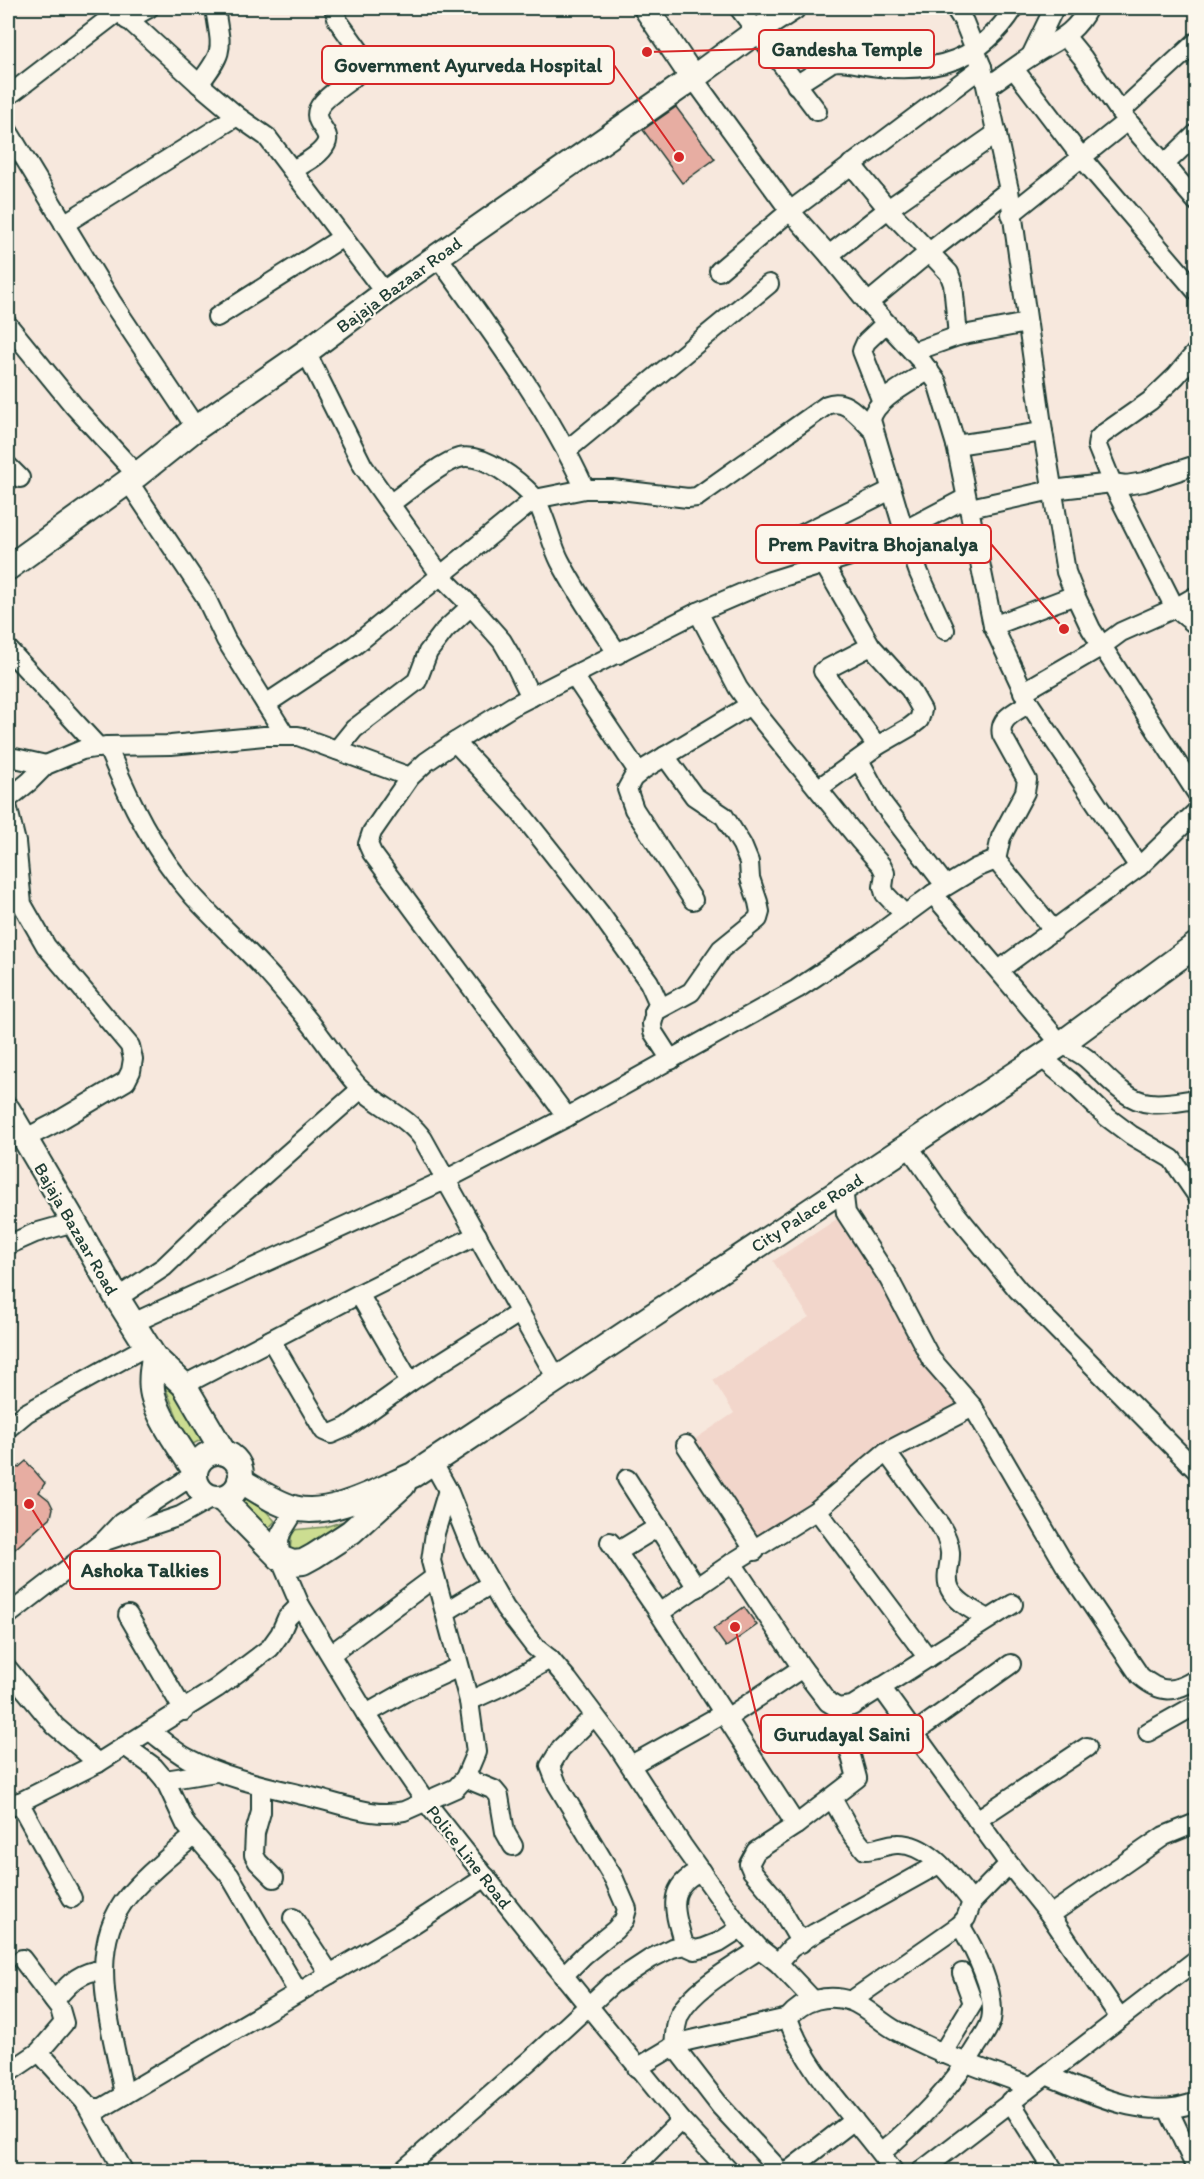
<svg xmlns="http://www.w3.org/2000/svg" width="1204" height="2179" viewBox="0 0 1204 2179" font-family="Itim,sans-serif">
	<style>
		.built { fill: #f2d6cb }
		.green { fill: #ccdd91; stroke: #768d62; stroke-width: 1.5 }
		.building { fill: #e7ada2; stroke: #1f3d34; stroke-width: 1.5 }
		.lines { fill: none; stroke-linecap: round; stroke-linejoin: round }
		.street-casing { stroke: #1f3d34; stroke-width: 22 }
		.secondary-casing { stroke: #1f3d34; stroke-width: 28 }
		.street { stroke: #fbf7ec; stroke-width: 18 }
		.secondary { stroke: #fbf7ec; stroke-width: 24 }
		.labels { text-anchor: middle; stroke-width: 4.5; stroke-linejoin: round; paint-order: stroke }
		.street-label { font-size: 18px; fill: #1f3d34; stroke: #fbf7ec }
		.leader { fill: none; stroke: #d62828; stroke-width: 2 }
		.callout-dot { fill: #d62828; stroke: #fbf7ec; stroke-width: 2 }
		.callout { fill: #fbf7ec; stroke: #d62828; stroke-width: 2 }
		.callout-label { font-size: 20px; text-anchor: middle; font-weight: bold; fill: #1f3d34 }
	</style>
	<rect width="100%" height="100%" fill="#f7e8dd"/>
	<filter id="ink" filterUnits="userSpaceOnUse"><feTurbulence type="fractalNoise" baseFrequency=".0167" numOctaves="2"/><feDisplacementMap in="SourceGraphic" scale="12" xChannelSelector="R" yChannelSelector="G"/><feConvolveMatrix kernelMatrix="1 2 1 2 8 2 1 2 1" color-interpolation-filters="sRGB"/></filter>
	<g filter="url(#ink)">
		<path class="built" d="M846 1213 973 1407 755 1551 686 1445 734 1413 713 1380 809 1317 773 1261Z"/>
		<g class="green">
			<path d="M164 1384 181 1401 209 1436 189 1446Z"/>
			<path d="M247 1490 275 1521 266 1531 236 1501Z"/>
			<path d="M350 1519 308 1550 290 1552 292 1530 325 1527Z"/>
		</g>
		<g class="building">
			<path d="M676 107 715 159 682 183 643 130Z"/>
			<path d="M8 1457 18 1468 26 1461 45 1483 39 1492 49 1500 53 1508 51 1517 8 1555Z"/>
			<path d="M744 1607 757 1625 726 1647 713 1629Z"/>
		</g>
		<g class="lines">
			<g class="street-casing">
				<g id="street">
					<path d="M116 8 199 84 237 116 267 137 385 293"/>
					<path d="M739 8 817 111"/>
					<path d="M955 8 964 22 982 67 1009 190 1043 432 1066 572 1075 595 1091 629 1196 792"/>
					<path d="M127 20 149 8"/>
					<path d="M1065 36 1083 58 1120 112 1196 201"/>
					<path d="M1031 56 1054 8"/>
					<path d="M1014 69 1082 158 1196 291"/>
					<path d="M693 78 790 211 829 255 868 303 923 363 937 382 956 445 993 626 1029 703 1139 867"/>
					<path d="M199 84C226 49 221 50 215 8"/>
					<path d="M796 85 832 62 838 61C851 61 865 66 879 67 938 73 981 60 1014 8"/>
					<path d="M987 87C1002 77 1017 65 1033 55 1057 40 1075 34 1088 8"/>
					<path d="M8 96 119 11"/>
					<path d="M1120 112 1196 42"/>
					<path d="M8 131 111 301 196 428"/>
					<path d="M1166 163 1196 134"/>
					<path d="M851 164 888 209 949 273 953 284 958 336"/>
					<path d="M293 170C304 163 320 156 326 144 333 130 309 123 320 106 333 87 358 82 366 60L338 21 334 8"/>
					<path d="M1011 214 1127 121"/>
					<path d="M64 224 237 116"/>
					<path d="M829 255 888 209 997 133"/>
					<path d="M438 257C491 331 547 406 585 489"/>
					<path d="M719 271 790 211 982 67"/>
					<path d="M868 303 928 253 1009 190"/>
					<path d="M217 317 343 237"/>
					<path d="M8 325 74 406 137 475"/>
					<path d="M306 352 363 466 441 576 471 606 502 641 512 658 531 697"/>
					<path d="M913 352 958 336 1027 323"/>
					<path d="M1196 352 1176 376 1150 401 1103 434 1098 439 1097 446 1112 483 1175 608 1196 625"/>
					<path d="M929 370C912 382 875 399 871 420L904 531 919 573 945 630"/>
					<path d="M882 402 862 351 866 342 886 323"/>
					<path d="M956 445 1043 432"/>
					<path d="M567 450 769 284"/>
					<path d="M8 466 20 478"/>
					<path d="M128 481 205 596 226 640 285 735"/>
					<path d="M390 504C407 492 440 463 459 458 483 452 518 480 534 497 544 510 551 544 560 561 577 594 598 624 618 654"/>
					<path d="M970 508 1052 490 1112 483 1126 485 1144 482 1196 465"/>
					<path d="M774 548 891 490"/>
					<path d="M698 612 738 688 750 705 860 841 881 865 885 873 883 887 885 894 905 915"/>
					<path d="M993 626 1075 595"/>
					<path d="M871 646 823 671 877 746"/>
					<path d="M8 649 99 748"/>
					<path d="M574 676 639 773"/>
					<path d="M1023 692 1102 646 1121 632 1175 608 1196 596"/>
					<path d="M266 704 355 645 535 499 585 489H612L688 498 697 497 827 405C846 397 859 417 872 429"/>
					<path d="M455 742 515 806 599 912 649 982 658 1002 652 1024 653 1032 671 1060"/>
					<path d="M107 746C129 800 154 852 193 896 221 927 254 955 281 988 295 1004 309 1020 321 1037 334 1054 345 1073 360 1088 380 1107 407 1116 423 1139L557 1379"/>
					<path d="M337 750 354 729 417 681 428 652 435 643 445 630 471 606"/>
					<path d="M8 758H15L46 765"/>
					<path d="M859 760 883 804 945 885"/>
					<path d="M819 788 877 746 910 727 919 720 922 710 910 689 871 646 824 564"/>
					<path d="M8 799 29 782 46 765 82 750 107 746 171 745 264 736H298L410 777"/>
					<path d="M8 809 16 842 22 904 46 946 130 1046 133 1059 131 1071 126 1081 55 1123 24 1139"/>
					<path d="M996 860 1054 931"/>
					<path d="M933 894 976 868 996 860 1001 837 1025 792 1027 780 1002 735C998 718 1016 712 1029 703"/>
					<path d="M693 900 634 809 627 789 633 778 644 769 750 705"/>
					<path d="M999 970 1139 867 1196 812"/>
					<path d="M654 1012 691 992 721 949 758 919 760 912 758 902 750 878 749 862 742 845 724 816 694 796 665 756"/>
					<path d="M1041 1057 1071 1082 1107 1117 1131 1135 1172 1159 1196 1194"/>
					<path d="M567 1117 372 853 368 844 372 832 410 777 426 762 455 742 513 706 698 612 770 581 863 552 966 498"/>
					<path d="M909 1147 953 1210 1018 1290 1196 1470"/>
					<path d="M843 1188 846 1213 889 1279 931 1359 973 1407 1065 1565 1140 1676C1161 1694 1174 1693 1196 1679"/>
					<path d="M8 1245 35 1233 74 1222"/>
					<path d="M359 1294 410 1382"/>
					<path d="M117 1298 164 1267 215 1218 361 1089"/>
					<path d="M133 1323 445 1180 567 1117 797 989 873 938 933 894 1061 1044C1070 1048 1078 1052 1086 1058 1104 1073 1124 1101 1150 1103 1165 1105 1181 1101 1196 1099"/>
					<path d="M271 1340 324 1431 331 1434 347 1427 410 1382 519 1313"/>
					<path d="M184 1385 359 1294 477 1235"/>
					<path d="M8 1428 26 1413 147 1346"/>
					<path d="M686 1445 755 1551"/>
					<path d="M886 1452 940 1525C945 1533 949 1542 950 1552 951 1565 944 1576 950 1589 957 1603 975 1611 988 1619"/>
					<path d="M433 1463 448 1490 473 1552 505 1608 535 1647 550 1659 568 1680 617 1745 682 1845 741 1928 760 1949 778 1963 813 2000"/>
					<path d="M627 1479 697 1588"/>
					<path d="M296 1509 281 1533 279 1541 280 1558 300 1605 366 1714 426 1802 547 1955 681 2120 730 2172"/>
					<path d="M817 1510 928 1658"/>
					<path d="M105 1541 180 1516 212 1498"/>
					<path d="M610 1542 659 1613 796 1825"/>
					<path d="M617 1552 658 1527"/>
					<path d="M732 1563 802 1668 828 1702 838 1708 852 1706 1013 1604"/>
					<path d="M445 1612 491 1584"/>
					<path d="M659 1613 732 1563 817 1510 886 1452 973 1407"/>
					<path d="M8 1615 104 1541 121 1523 195 1474"/>
					<path d="M128 1615 184 1711"/>
					<path d="M331 1654 435 1577"/>
					<path d="M8 1669 55 1726 98 1763"/>
					<path d="M881 1687 1009 1864 1050 1915 1120 2018"/>
					<path d="M469 1701 502 1686 550 1659"/>
					<path d="M366 1714 407 1691 459 1667"/>
					<path d="M727 1718 802 1668"/>
					<path d="M150 1731C162 1740 174 1751 187 1758 228 1780 275 1788 319 1799 347 1806 376 1818 404 1811L456 1788 465 1778 476 1752 469 1701 431 1561 435 1533 448 1490"/>
					<path d="M1148 1732 1196 1705"/>
					<path d="M914 1733 1011 1664"/>
					<path d="M125 1746 154 1767 165 1780 186 1825 230 1876 298 1992"/>
					<path d="M631 1765 724 1713"/>
					<path d="M465 1778 494 1790 499 1796 505 1832 513 1846"/>
					<path d="M165 1780 216 1772"/>
					<path d="M261 1786V1812L255 1833 254 1855 258 1862 274 1878"/>
					<path d="M832 1798 852 1834 865 1850C876 1850 886 1844 897 1844 930 1843 954 1880 972 1902"/>
					<path d="M19 1802 72 1898"/>
					<path d="M8 1808 98 1763 217 1688 270 1648 280 1634 287 1618 300 1605"/>
					<path d="M977 1820 1087 1747"/>
					<path d="M1050 1915 1164 1836 1196 1823"/>
					<path d="M293 1918 330 1974"/>
					<path d="M801 1943 774 1897 752 1871 749 1864 756 1851 796 1825 857 1778 838 1708"/>
					<path d="M684 1945C675 1913 664 1887 701 1871"/>
					<path d="M760 1949C736 1965 693 1989 680 2014 675 2024 675 2035 674 2046L721 2107 781 2172"/>
					<path d="M778 1963 791 1948 815 1933 939 1864"/>
					<path d="M563 1976 584 1955 615 1930 624 1920 627 1909 614 1879 557 1784 550 1766 561 1748 594 1716"/>
					<path d="M54 2001C66 1987 76 1975 94 1971L104 1974"/>
					<path d="M851 2001 960 1925 966 1918 972 1902 1009 1864"/>
					<path d="M39 2052 85 2102 93 2108H102L398 1934 486 1877"/>
					<path d="M942 2054 973 2003 962 1973"/>
					<path d="M637 2068 674 2046 687 2041 788 2018"/>
					<path d="M8 2073 39 2052 64 2023 60 2009 22 1959"/>
					<path d="M1046 2075C1093 2094 1146 2122 1196 2102"/>
					<path d="M124 2095C114 2032 82 1949 129 1895 148 1873 172 1854 194 1836"/>
					<path d="M1010 2101 1055 2172"/>
					<path d="M85 2102 124 2172"/>
					<path d="M1168 2109 1196 2168"/>
					<path d="M881 2153C919 2121 953 2087 978 2044 983 2037 989 2028 991 2020 997 1993 974 1948 960 1925"/>
					<path d="M401 2172 530 2060 612 1984 650 1959 672 1948 684 1945 695 1950 704 1948 719 1942 741 1928"/>
					<path d="M629 2172 681 2120"/>
					<path d="M787 2172 854 2120"/>
					<path d="M894 2172C860 2122 807 2075 788 2018 803 2000 828 1993 851 2001 867 2007 881 2023 897 2031 940 2054 984 2070 1030 2086"/>
					<path d="M920 2172 1196 1960"/>
				</g>
			</g>
			<g class="secondary-casing">
				<g id="secondary">
					<path d="M646 8 693 78"/>
					<path d="M8 568 137 475 196 428 306 352 385 293 693 78 757 31 793 8"/>
					<path d="M8 1110 74 1222 117 1298 154 1357 184 1385 224 1453"/>
					<path d="M154 1357C152 1370 150 1383 153 1395 160 1422 181 1448 195 1471"/>
					<circle cx="218" cy="1475" r="23"/>
					<path d="M240 1480C257 1490 275 1503 294 1508 330 1518 380 1489 413 1475L1061 1044 1196 945"/>
					<path d="M221 1498 280 1558 293 1563 303 1562 314 1556 351 1532 403 1485"/>
				</g>
			</g>
			<use href="#street" class="street"/>
			<use href="#secondary" class="secondary"/>
		</g>
	</g>
	<g class="labels">
		<g class="street-label">
			<text transform="translate(399 285) rotate(-36)" y="6">Bajaja Bazaar Road</text>
			<text transform="translate(807 1213) rotate(-33)" y="6">City Palace Road</text>
			<text transform="translate(76 1229) rotate(60)" y="6">Bajaja Bazaar Road</text>
			<text transform="translate(469 1857) rotate(52)" y="6">Police Line Road</text>
		</g>
	</g>
	<path class="leader" d="M647 52L759 49M679 157L614 65M1064 629L991 544M29 1504L70 1570M735 1627L761 1734"/>
	<g class="callout-dot">
		<circle cx="647" cy="52" r="6"/>
		<circle cx="679" cy="157" r="6"/>
		<circle cx="1064" cy="629" r="6"/>
		<circle cx="29" cy="1504" r="6"/>
		<circle cx="735" cy="1627" r="6"/>
	</g>
	<g class="callout">
		<rect x="759" y="30" width="175" height="38" rx="6"/>
		<rect x="322" y="46" width="292" height="38" rx="6"/>
		<rect x="756" y="525" width="235" height="38" rx="6"/>
		<rect x="70" y="1551" width="150" height="38" rx="6"/>
		<rect x="761" y="1715" width="162" height="38" rx="6"/>
	</g>
	<g class="callout-label">
		<text x="847" y="56">Gandesha Temple</text>
		<text x="468" y="72">Government Ayurveda Hospital</text>
		<text x="873" y="551">Prem Pavitra Bhojanalya</text>
		<text x="145" y="1577">Ashoka Talkies</text>
		<text x="842" y="1741">Gurudayal Saini</text>
	</g>
	<rect width="1204" height="2179" fill="none" stroke="#fbf7ec" stroke-width="30"/>
	<rect x="15" y="15" width="1174" height="2149" fill="none" stroke="#1f3d34" stroke-width="2" filter="url(#ink)"/>
</svg>
